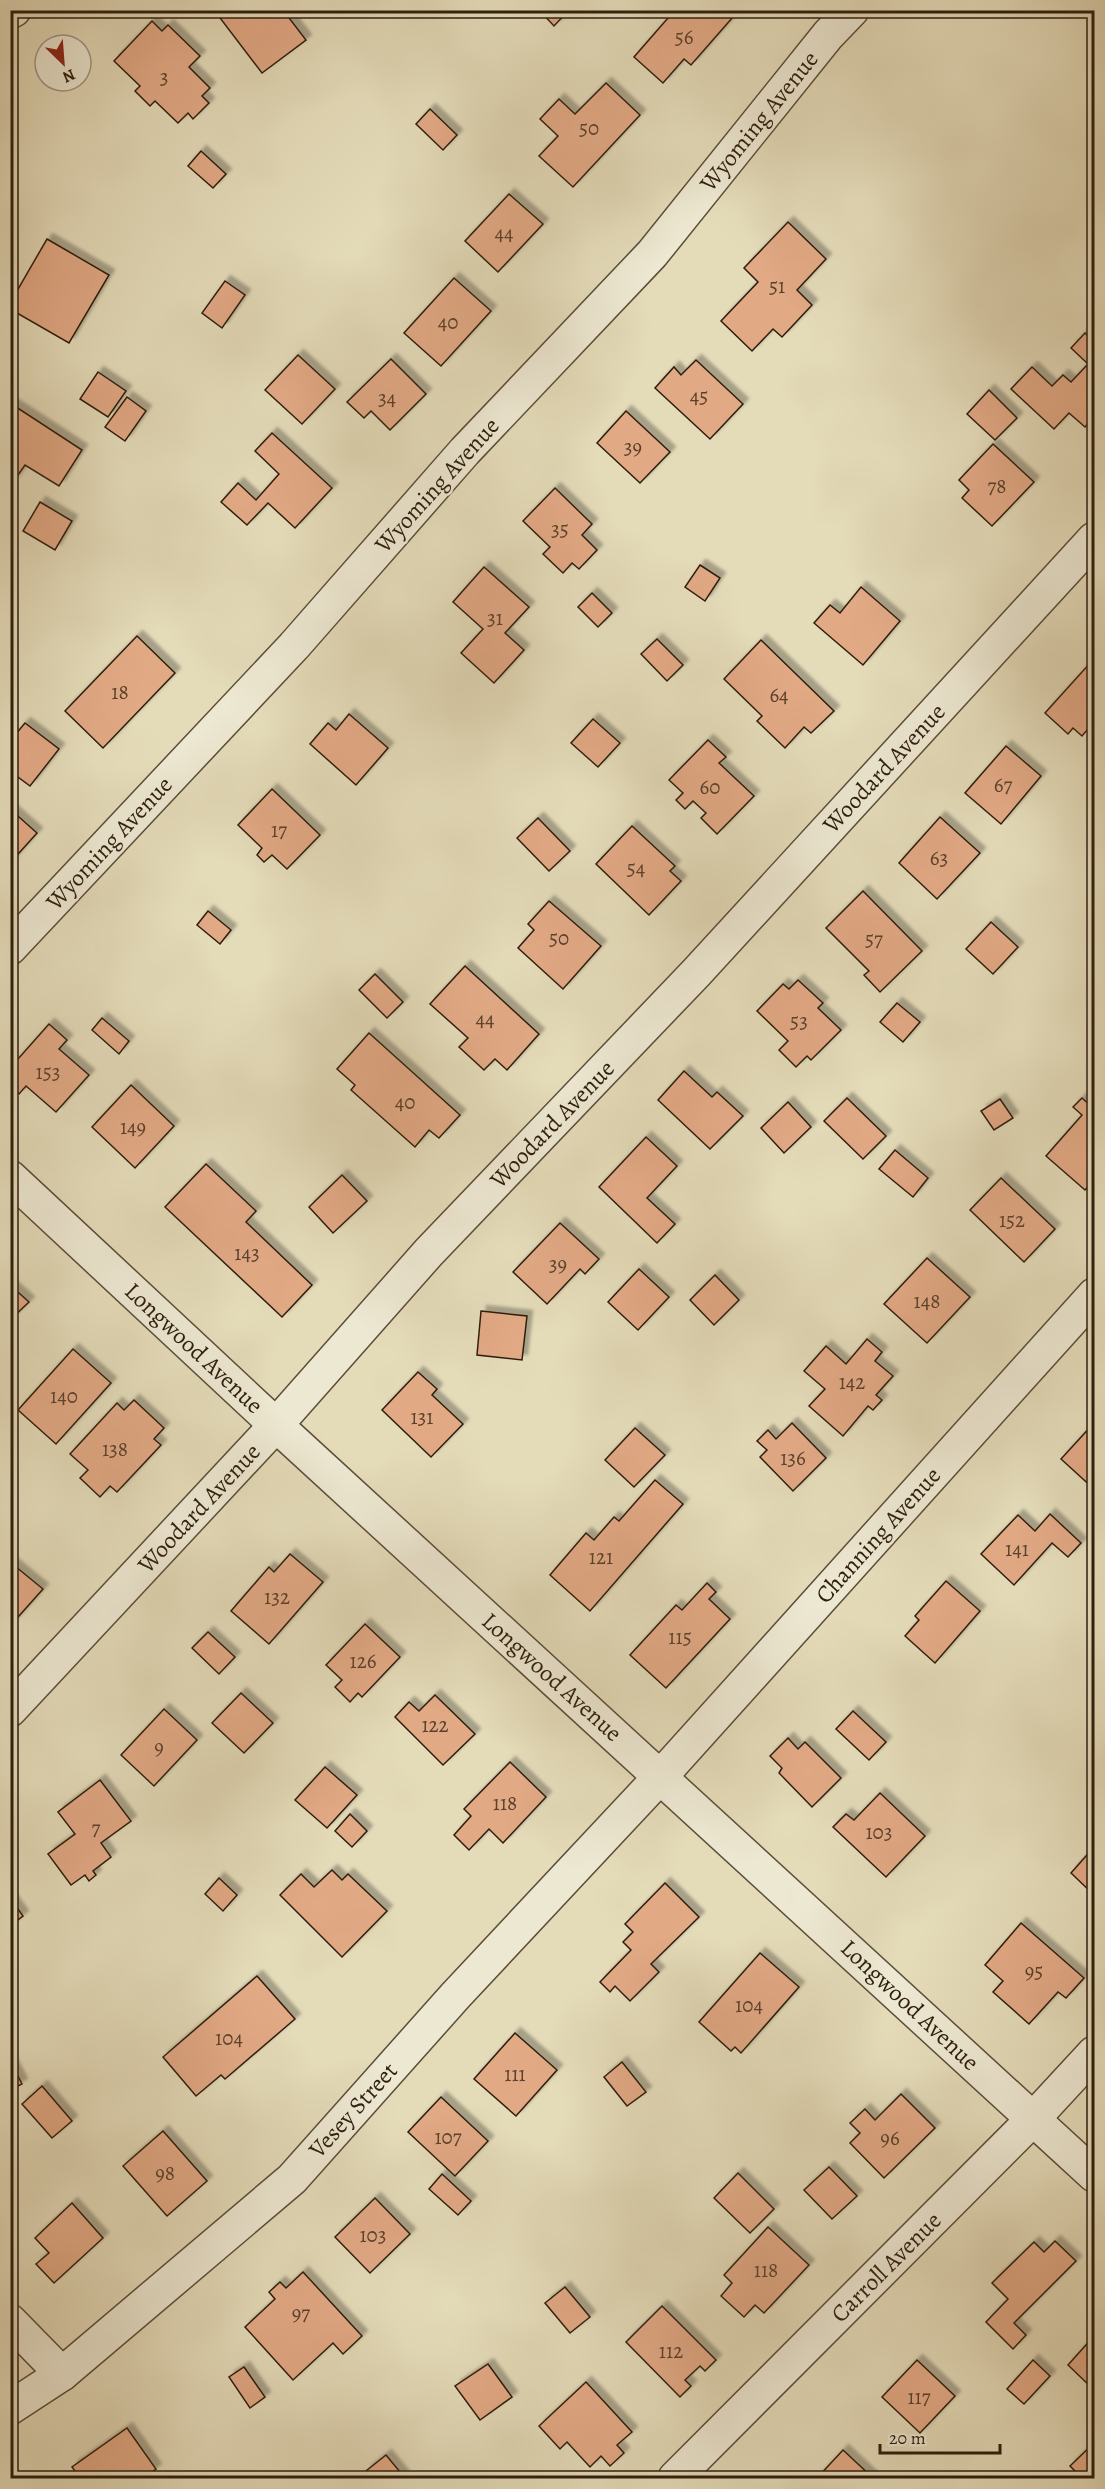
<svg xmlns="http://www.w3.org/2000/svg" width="1105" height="2489" viewBox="0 0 1105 2489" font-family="Alegreya,serif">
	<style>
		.building { fill: #e2a985; stroke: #2e1e0e; stroke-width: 1.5; filter: url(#shadow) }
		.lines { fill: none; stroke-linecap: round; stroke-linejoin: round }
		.minor-casing { stroke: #5c4d39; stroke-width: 36 }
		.minor { stroke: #ede8d2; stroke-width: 33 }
		.labels { text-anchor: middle; stroke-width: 5; stroke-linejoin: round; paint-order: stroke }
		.number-label { font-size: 21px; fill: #5b412c }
		.street-label { font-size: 24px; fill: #2e1e0e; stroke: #ede8d2 }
	</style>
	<defs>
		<filter id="shadow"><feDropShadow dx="5.5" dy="-5.5" stdDeviation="1.5" flood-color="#0004"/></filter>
	</defs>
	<rect width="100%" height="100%" fill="#e4dbb9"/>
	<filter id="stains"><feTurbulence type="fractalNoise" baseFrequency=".00333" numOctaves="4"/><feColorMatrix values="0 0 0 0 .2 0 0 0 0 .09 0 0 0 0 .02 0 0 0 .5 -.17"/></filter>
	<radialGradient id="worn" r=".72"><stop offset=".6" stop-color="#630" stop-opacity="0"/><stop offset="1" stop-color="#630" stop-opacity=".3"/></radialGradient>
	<g class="building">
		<path d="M214 10H283L306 40 262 73Z"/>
		<path d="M539 10H569L554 26Z"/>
		<path d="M675 10H726L733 17 691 65 684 59 663 83 634 57Z"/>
		<path d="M152 21 162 31 168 25 200 56 189 67 210 88 202 96 209 103 193 119 188 113 178 123 155 101 150 106 135 91 140 86 114 61Z"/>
		<path d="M606 83 640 115 573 187 539 156 558 136 540 119 559 99 575 114Z"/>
		<path d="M430 109 457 135 443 150 416 124Z"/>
		<path d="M201 151 226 174 213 188 188 166Z"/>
		<path d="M509 194 543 224 498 272 465 241Z"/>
		<path d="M788 222 826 259 797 290 812 305 782 337 773 329 752 351 721 321 758 282 744 268Z"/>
		<path d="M47 239 109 275 69 343 10 309V303Z"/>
		<path d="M454 278 491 311 441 366 404 333Z"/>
		<path d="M225 281 245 295 222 328 202 313Z"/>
		<path d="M1085 333 1094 342V417L1085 427 1069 413 1054 429 1011 389 1032 367 1052 386 1063 375 1071 382 1088 364 1071 348Z"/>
		<path d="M298 355 335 389 302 424 265 390Z"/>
		<path d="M391 359 426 394 390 430 371 411 364 418 347 402Z"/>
		<path d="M696 360 743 404 710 439 655 388 674 367 681 375Z"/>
		<path d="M98 372 126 391 108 417 80 399Z"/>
		<path d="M989 390 1017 418 995 440 967 414Z"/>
		<path d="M127 397 146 411 125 441 105 427Z"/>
		<path d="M10 403 82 450 59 486 25 465 13 482 10 481Z"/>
		<path d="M626 411 670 452 640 483 597 443Z"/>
		<path d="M272 433 332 488 295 528 268 503 247 525 221 502 238 483 256 500 279 474 255 451Z"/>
		<path d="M993 444 1034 482 992 526 962 498 969 490 959 480Z"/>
		<path d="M555 488 592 524 582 535 597 550 579 569 572 563 563 573 543 554 550 547 523 521Z"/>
		<path d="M40 502 72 521 55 550 23 531Z"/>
		<path d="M700 565 720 578 705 601 685 587Z"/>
		<path d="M484 567 529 607 505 633 524 650 494 683 461 653 483 629 453 602Z"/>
		<path d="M861 587 900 621 863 665 814 623 830 605 840 613Z"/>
		<path d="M592 593 612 613 598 627 578 607Z"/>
		<path d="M137 636 175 673 103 748 65 711Z"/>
		<path d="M657 639 683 665 667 681 641 654Z"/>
		<path d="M761 640 834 711 811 733 804 727 785 748 757 721 762 716 724 679Z"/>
		<path d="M1091 662 1094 665V722L1082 736 1073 728 1068 734 1045 713Z"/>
		<path d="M349 714 388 748 356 785 310 744 328 723 336 730Z"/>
		<path d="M593 719 620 743 598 767 571 743Z"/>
		<path d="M25 723 59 749 30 786 10 771V741Z"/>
		<path d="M708 740 726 757 719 763 754 796 717 834 701 818 706 813 693 801 685 809 676 800 683 793 669 780Z"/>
		<path d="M1006 746 1041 776 1001 824 965 793Z"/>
		<path d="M272 789 320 835 287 869 272 855 264 862 257 855 262 848 238 825Z"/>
		<path d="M10 809 37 833 10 863Z"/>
		<path d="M940 817 980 853 937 899 899 863Z"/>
		<path d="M538 818 570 851 549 871 517 838Z"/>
		<path d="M632 826 675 866 670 871 681 881 649 915 596 864Z"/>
		<path d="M863 891 922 951 880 992 864 975 869 971 826 928Z"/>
		<path d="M549 901 601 946 563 989 518 948 534 930 528 924Z"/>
		<path d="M208 911 231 930 220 944 197 925Z"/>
		<path d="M991 922 1018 947 993 974 966 949Z"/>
		<path d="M465 966 539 1034 507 1070 495 1059 484 1070 459 1047 468 1038 430 1004Z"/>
		<path d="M375 974 403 1002 387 1018 359 990Z"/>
		<path d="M798 980 823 1003 818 1008 841 1030 811 1060 807 1056 796 1067 779 1050 788 1041 757 1011 783 984 789 989Z"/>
		<path d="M897 1003 920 1022 903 1042 880 1022Z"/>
		<path d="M102 1018 129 1041 119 1054 92 1030Z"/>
		<path d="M49 1024 67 1040 59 1049 89 1075 56 1112 26 1086 19 1094 10 1086V1068Z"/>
		<path d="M369 1033 460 1115 439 1138 429 1130 415 1147 351 1090 355 1085 337 1069Z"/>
		<path d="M684 1071 712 1097 717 1092 743 1116 710 1149 658 1100Z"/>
		<path d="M131 1085 174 1126 135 1168 92 1127Z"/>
		<path d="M847 1098 886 1136 863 1159 824 1121Z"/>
		<path d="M1082 1098 1092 1107 1094 1104V1180L1085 1190 1046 1156 1082 1115 1073 1107Z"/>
		<path d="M1000 1099 1013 1118 994 1130 981 1111Z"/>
		<path d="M788 1102 811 1127 784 1153 761 1128Z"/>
		<path d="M646 1137 677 1166 647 1198 675 1224 657 1243 599 1187Z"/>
		<path d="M895 1150 928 1178 913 1197 879 1169Z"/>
		<path d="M206 1164 256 1211 246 1222 312 1285 282 1317 165 1207Z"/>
		<path d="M342 1175 367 1201 333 1233 309 1207Z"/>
		<path d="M1001 1178 1055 1229 1024 1262 970 1210Z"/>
		<path d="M560 1223 599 1259 585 1274 580 1269 547 1304 513 1272Z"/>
		<path d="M927 1258 970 1297 927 1343 884 1304Z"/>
		<path d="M639 1269 669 1297 638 1330 608 1302Z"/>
		<path d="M715 1275 739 1300 714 1325 690 1300Z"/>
		<path d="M10 1285 29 1302 10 1320Z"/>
		<path d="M481 1311 527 1316 522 1360 477 1355Z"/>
		<path d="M867 1339 882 1352 875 1361 893 1376 876 1395 882 1400 873 1410 868 1406 843 1436 809 1406 825 1389 804 1371 826 1346 846 1364Z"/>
		<path d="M73 1349 111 1383 56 1444 18 1410Z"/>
		<path d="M418 1372 437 1389 432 1395 463 1424 431 1457 382 1410Z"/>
		<path d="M134 1400 164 1428 154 1439 161 1445 117 1492 110 1486 100 1497 80 1478 88 1470 70 1454 117 1403 124 1410Z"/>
		<path d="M792 1423 826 1458 793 1491 760 1457 767 1450 757 1441 768 1430 776 1439Z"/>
		<path d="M1094 1423V1489L1061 1459Z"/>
		<path d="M635 1428 665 1455 634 1487 605 1460Z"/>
		<path d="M655 1480 683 1504 590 1611 550 1575 586 1533 594 1540 614 1517 619 1521Z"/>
		<path d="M1050 1514 1081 1543 1068 1557 1052 1543 1014 1585 981 1554 1018 1515 1035 1531Z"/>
		<path d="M290 1554 323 1582 269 1644 231 1611 269 1567 274 1572Z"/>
		<path d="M10 1562 43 1589 10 1626Z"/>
		<path d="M946 1581 980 1611 935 1663 905 1636 919 1620 915 1616Z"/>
		<path d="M707 1583 716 1592 709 1599 730 1619 666 1688 630 1655 676 1605 682 1610Z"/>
		<path d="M365 1624 400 1657 362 1697 358 1693 350 1702 335 1687 342 1680 326 1665Z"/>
		<path d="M208 1632 235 1657 219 1674 192 1648Z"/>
		<path d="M241 1693 273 1723 244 1753 212 1723Z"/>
		<path d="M435 1695 475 1734 443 1765 395 1717 409 1702 419 1711Z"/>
		<path d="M164 1709 197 1740 154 1786 121 1755Z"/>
		<path d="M853 1711 886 1742 869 1760 836 1729Z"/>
		<path d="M788 1738 798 1749 805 1742 841 1778 812 1807 779 1773 782 1768 770 1756Z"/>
		<path d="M510 1762 546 1797 503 1843 489 1829 469 1850 454 1835 471 1816 464 1809Z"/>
		<path d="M325 1767 357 1795 327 1828 295 1800Z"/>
		<path d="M100 1780 131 1821 101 1843 111 1857 93 1871 96 1875 89 1881 85 1875 71 1885 48 1854 75 1834 58 1812Z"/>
		<path d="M880 1793 925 1836 886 1877 833 1827 846 1814 854 1820Z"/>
		<path d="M350 1814 367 1831 352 1847 335 1831Z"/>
		<path d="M1094 1847V1895L1071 1873Z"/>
		<path d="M332 1870 342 1880 348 1874 387 1911 342 1957 280 1895 301 1874 314 1887Z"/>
		<path d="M219 1878 237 1895 223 1911 205 1894Z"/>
		<path d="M665 1883 699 1917 651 1964 659 1972 630 2001 615 1986 610 1992 600 1982 631 1950 623 1942 633 1932 625 1924Z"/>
		<path d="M10 1898 23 1916 10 1926Z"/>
		<path d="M1021 1923 1084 1978 1066 1998 1058 1992 1029 2024 993 1992 1003 1981 985 1965Z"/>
		<path d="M760 1953 799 1987 741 2053 735 2047 731 2051 699 2022Z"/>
		<path d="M257 1976 295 2019 225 2079 221 2075 196 2096 163 2057Z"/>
		<path d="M515 2033 557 2070 516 2116 474 2079Z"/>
		<path d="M10 2061 22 2084 10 2090Z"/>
		<path d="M622 2062 646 2092 627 2106 604 2077Z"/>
		<path d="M42 2086 72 2121 52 2138 22 2104Z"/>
		<path d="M901 2094 935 2128 884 2178 850 2143 860 2133 850 2123 865 2109 875 2120Z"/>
		<path d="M441 2097 488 2141 455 2176 408 2132Z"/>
		<path d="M163 2131 207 2181 167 2216 123 2166Z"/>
		<path d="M829 2167 857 2196 832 2219 804 2190Z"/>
		<path d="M738 2173 774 2209 750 2233 714 2198Z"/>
		<path d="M442 2174 471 2201 458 2215 429 2189Z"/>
		<path d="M375 2198 410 2234 370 2273 335 2237Z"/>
		<path d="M72 2203 103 2238 54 2283 36 2264 49 2253 35 2238Z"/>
		<path d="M768 2227 809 2265 764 2313 755 2305 744 2317 721 2296 732 2283 724 2275Z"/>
		<path d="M1055 2241 1076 2261 1014 2323 1026 2335 1013 2349 986 2322 1008 2299 992 2283 1034 2242 1044 2252Z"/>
		<path d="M303 2272 362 2336 343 2354 333 2343 293 2380 245 2327 275 2299 269 2292 280 2282 286 2288Z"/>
		<path d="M565 2287 590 2317 570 2333 545 2303Z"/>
		<path d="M662 2306 716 2360 705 2371 700 2366 685 2380 691 2386 680 2397 626 2342Z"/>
		<path d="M1094 2336V2390L1068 2365Z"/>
		<path d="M917 2360 955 2396 920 2433 882 2397Z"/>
		<path d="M1033 2360 1050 2376 1024 2404 1007 2389Z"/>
		<path d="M488 2364 512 2397 480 2420 455 2386Z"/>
		<path d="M244 2367 265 2397 250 2408 229 2377Z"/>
		<path d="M586 2382 632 2432 617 2445 624 2453 610 2466 601 2456 590 2467 567 2442 560 2449 539 2426Z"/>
		<path d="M127 2428 156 2469 144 2478H80L72 2467Z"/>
		<path d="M1094 2443V2474L1089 2478H1082L1070 2466Z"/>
		<path d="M843 2450 873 2478H817Z"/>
		<path d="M386 2455 405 2478H371L366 2471Z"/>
	</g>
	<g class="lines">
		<g class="minor-casing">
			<g id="minor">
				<path d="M10 12 14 10"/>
				<path d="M10 948 294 646 465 451 652 254 828 35 852 10"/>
				<path d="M10 1177 276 1425 1094 2175"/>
				<path d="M10 1710 276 1425 429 1252 696 973 1094 539"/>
				<path d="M10 2321 62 2374"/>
				<path d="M10 2408 62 2374 292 2179 456 1995 661 1776 1094 1295"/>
				<path d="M675 2478 1033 2119 1094 2053"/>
			</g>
		</g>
		<use href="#minor" class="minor"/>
	</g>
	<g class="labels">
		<g class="number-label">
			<text x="684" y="44">56</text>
			<text x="164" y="84">3</text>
			<text x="589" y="135">50</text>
			<text x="504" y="240">44</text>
			<text x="777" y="293">51</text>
			<text x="448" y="329">40</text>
			<text x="699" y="403">45</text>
			<text x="387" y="405">34</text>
			<text x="633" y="454">39</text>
			<text x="997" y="493">78</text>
			<text x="560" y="536">35</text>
			<text x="495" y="625">31</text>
			<text x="120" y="699">18</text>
			<text x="779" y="702">64</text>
			<text x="1003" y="792">67</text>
			<text x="710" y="794">60</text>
			<text x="279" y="837">17</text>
			<text x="939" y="865">63</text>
			<text x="636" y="875">54</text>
			<text x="559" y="945">50</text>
			<text x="874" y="946">57</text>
			<text x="485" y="1026">44</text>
			<text x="799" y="1028">53</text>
			<text x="48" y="1079">153</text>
			<text x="405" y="1109">40</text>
			<text x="133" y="1134">149</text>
			<text x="1012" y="1227">152</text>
			<text x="247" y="1260">143</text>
			<text x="558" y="1271">39</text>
			<text x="927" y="1308">148</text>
			<text x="852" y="1389">142</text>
			<text x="64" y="1403">140</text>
			<text x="422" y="1424">131</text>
			<text x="115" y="1456">138</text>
			<text x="793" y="1465">136</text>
			<text x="1017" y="1556">141</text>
			<text x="601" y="1564">121</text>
			<text x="277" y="1604">132</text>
			<text x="680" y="1644">115</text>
			<text x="363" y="1668">126</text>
			<text x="435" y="1732">122</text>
			<text x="159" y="1754">9</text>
			<text x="505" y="1810">118</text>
			<text x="96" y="1835">7</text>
			<text x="879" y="1839">103</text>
			<text x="1034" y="1978">95</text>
			<text x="749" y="2012">104</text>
			<text x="229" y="2045">104</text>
			<text x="515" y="2081">111</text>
			<text x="448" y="2144">107</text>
			<text x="890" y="2145">96</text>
			<text x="165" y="2180">98</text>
			<text x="373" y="2242">103</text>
			<text x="766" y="2277">118</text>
			<text x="301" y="2320">97</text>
			<text x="671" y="2358">112</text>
			<text x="919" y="2404">117</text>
		</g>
		<g class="street-label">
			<text transform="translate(759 121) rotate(-51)" y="8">Wyoming Avenue</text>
			<text transform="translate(437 485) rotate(-48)" y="8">Wyoming Avenue</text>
			<text transform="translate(884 768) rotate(-47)" y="8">Woodard Avenue</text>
			<text transform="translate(109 843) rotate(-47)" y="8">Wyoming Avenue</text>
			<text transform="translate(552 1124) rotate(-46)" y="8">Woodard Avenue</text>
			<text transform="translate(194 1348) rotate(43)" y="8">Longwood Avenue</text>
			<text transform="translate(199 1508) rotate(-47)" y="8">Woodard Avenue</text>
			<text transform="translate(878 1535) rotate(-48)" y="8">Channing Avenue</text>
			<text transform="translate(552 1677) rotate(42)" y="8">Longwood Avenue</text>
			<text transform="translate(910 2005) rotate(43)" y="8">Longwood Avenue</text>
			<text transform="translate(353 2110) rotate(-48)" y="8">Vesey Street</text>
			<text transform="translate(886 2267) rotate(-45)" y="8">Carroll Avenue</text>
		</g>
	</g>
	<rect width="1105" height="2489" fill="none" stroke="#e4dbb9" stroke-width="36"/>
	<rect x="12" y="12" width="1081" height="2465" fill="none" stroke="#2e1e0e" stroke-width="3"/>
	<rect x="18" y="18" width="1069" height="2453" fill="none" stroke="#2e1e0e" stroke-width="1.5"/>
	<g transform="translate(63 63) rotate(155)"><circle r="28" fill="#ede8d2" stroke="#a19784" stroke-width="1.5"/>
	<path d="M0-4.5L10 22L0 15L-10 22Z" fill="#8f2418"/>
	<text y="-9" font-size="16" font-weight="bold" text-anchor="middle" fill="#2e1e0e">N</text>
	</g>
	<path d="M880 2444v9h120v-9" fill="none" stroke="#2e1e0e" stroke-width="3"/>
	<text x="889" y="2444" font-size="18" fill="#2e1e0e" stroke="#ede8d2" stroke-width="4.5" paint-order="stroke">20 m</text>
	<rect width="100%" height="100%" filter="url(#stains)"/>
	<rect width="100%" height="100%" fill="url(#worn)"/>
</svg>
